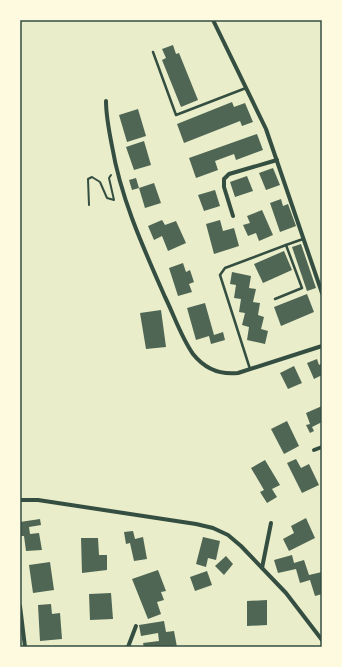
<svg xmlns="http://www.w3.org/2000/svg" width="342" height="667" viewBox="0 0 342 667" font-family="Georgia,serif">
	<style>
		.building { fill: #4f6655 }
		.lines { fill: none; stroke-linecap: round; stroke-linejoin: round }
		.path { stroke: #344e41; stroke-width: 2 }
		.service { stroke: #344e41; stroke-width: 2.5 }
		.minor { stroke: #344e41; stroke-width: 4 }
		.neatline { fill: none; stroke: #344e41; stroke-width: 1.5 }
	</style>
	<rect width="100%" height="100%" fill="#e9edc9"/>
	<g class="building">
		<path d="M173 45 176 54 179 53 198 100 181 107 162 60 166 58 162 49Z"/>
		<path d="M232 102 234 107 245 103 253 122 242 126 240 121 184 143 177 124Z"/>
		<path d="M138 109 146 136 127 142 119 115Z"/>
		<path d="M257 134 263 150 236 160 234 154 215 161 218 170 196 178 189 158Z"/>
		<path d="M144 141 151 165 134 170 126 147Z"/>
		<path d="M273 168 280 185 266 190 259 173Z"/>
		<path d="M247 176 253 191 235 197 230 182Z"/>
		<path d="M136 178 139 188 132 190 129 180Z"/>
		<path d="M154 183 161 203 145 208 139 188Z"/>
		<path d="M215 190 220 206 204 211 198 195Z"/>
		<path d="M281 199 283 206 288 204 296 226 280 232 270 203Z"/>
		<path d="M262 210 273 235 259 241 256 233 248 236 243 225 250 223 247 216Z"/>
		<path d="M162 220 165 225 176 221 186 243 168 251 162 236 154 240 148 226Z"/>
		<path d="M220 220 223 231 234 228 239 246 214 254 206 224Z"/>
		<path d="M301 244 316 288 307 291 292 247Z"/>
		<path d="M284 251 292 270 263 283 254 264Z"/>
		<path d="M183 263 186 272 190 270 194 282 189 284 192 292 178 296 169 268Z"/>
		<path d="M232 272 251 276 249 288 256 289 253 302 260 303 258 315 264 317 261 329 268 331 265 344 247 340 249 327 242 325 245 313 239 312 241 299 234 298 236 285 230 284Z"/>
		<path d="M307 294 314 312 281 326 274 307Z"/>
		<path d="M205 303 214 335 223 332 225 340 211 344 209 336 196 340 187 308Z"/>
		<path d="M161 310 166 347 146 349 140 313Z"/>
		<path d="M317 359 319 365 322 363V375L314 379 307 363Z"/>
		<path d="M294 366 302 383 288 389 280 373Z"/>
		<path d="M322 406V422L312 427 314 431 310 433 306 425 310 424 306 413Z"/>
		<path d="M287 421 299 446 284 454 271 429Z"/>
		<path d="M296 459 301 468 309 464 319 485 302 493 287 463Z"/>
		<path d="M265 460 280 485 272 489 277 497 267 503 260 492 264 490 251 468Z"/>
		<path d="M306 518 315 538 289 551 283 539 294 533 291 526Z"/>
		<path d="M40 519 41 525 29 527 30 534 39 533 42 550 26 551 24 536H21L20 522Z"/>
		<path d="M133 531 135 539 143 537 147 559 134 561 130 543 126 544 124 532Z"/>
		<path d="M203 537 220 541 216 560 208 558 206 567 196 564Z"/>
		<path d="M81 538H98L99 555H107V570L82 573Z"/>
		<path d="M292 555 294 563 304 560 309 575 322 572V594L315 596 310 580 300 583 296 569 278 573 274 560Z"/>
		<path d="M226 556 233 564 224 575 215 566Z"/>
		<path d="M50 562 54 590 33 593 29 565Z"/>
		<path d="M158 570 166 591 161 592 164 600 157 602 161 614 148 619 132 579Z"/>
		<path d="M207 571 212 585 195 591 190 577Z"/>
		<path d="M111 593 113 619 90 620 89 594Z"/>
		<path d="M267 600V625L247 626V601Z"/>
		<path d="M51 604 52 614 60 613 62 639 40 641 38 605Z"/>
		<path d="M164 621 166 632 174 631 177 647H144L143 643 159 641 158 633 141 636 139 625Z"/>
	</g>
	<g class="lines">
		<path class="path" d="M89 205 88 179 92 177 100 182 107 198 114 200 109 178 111 175"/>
		<g class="service">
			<path d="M153 52 176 115 246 88"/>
			<path d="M275 299 302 288 286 245 303 239"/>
			<path d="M250 369 220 275 225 268 286 245"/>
		</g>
		<g class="minor">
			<path d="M213 20 266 129 322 293"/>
			<path d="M106 101C106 116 109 131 112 146 121 199 143 247 165 297 174 315 181 337 193 354 205 369 220 375 238 373L322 346"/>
			<path d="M233 216 224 187V179L229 174 277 160"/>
			<path d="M314 450 322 447"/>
			<path d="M20 500H38L196 524 213 528 228 535 241 546 286 593 322 640"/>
			<path d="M262 568 271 523"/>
			<path d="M20 606 25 647"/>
			<path d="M128 647 136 626"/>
		</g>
	</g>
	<rect width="342" height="667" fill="none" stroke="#fefae0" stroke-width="42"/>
	<rect x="21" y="21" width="300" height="625" class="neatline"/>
</svg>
